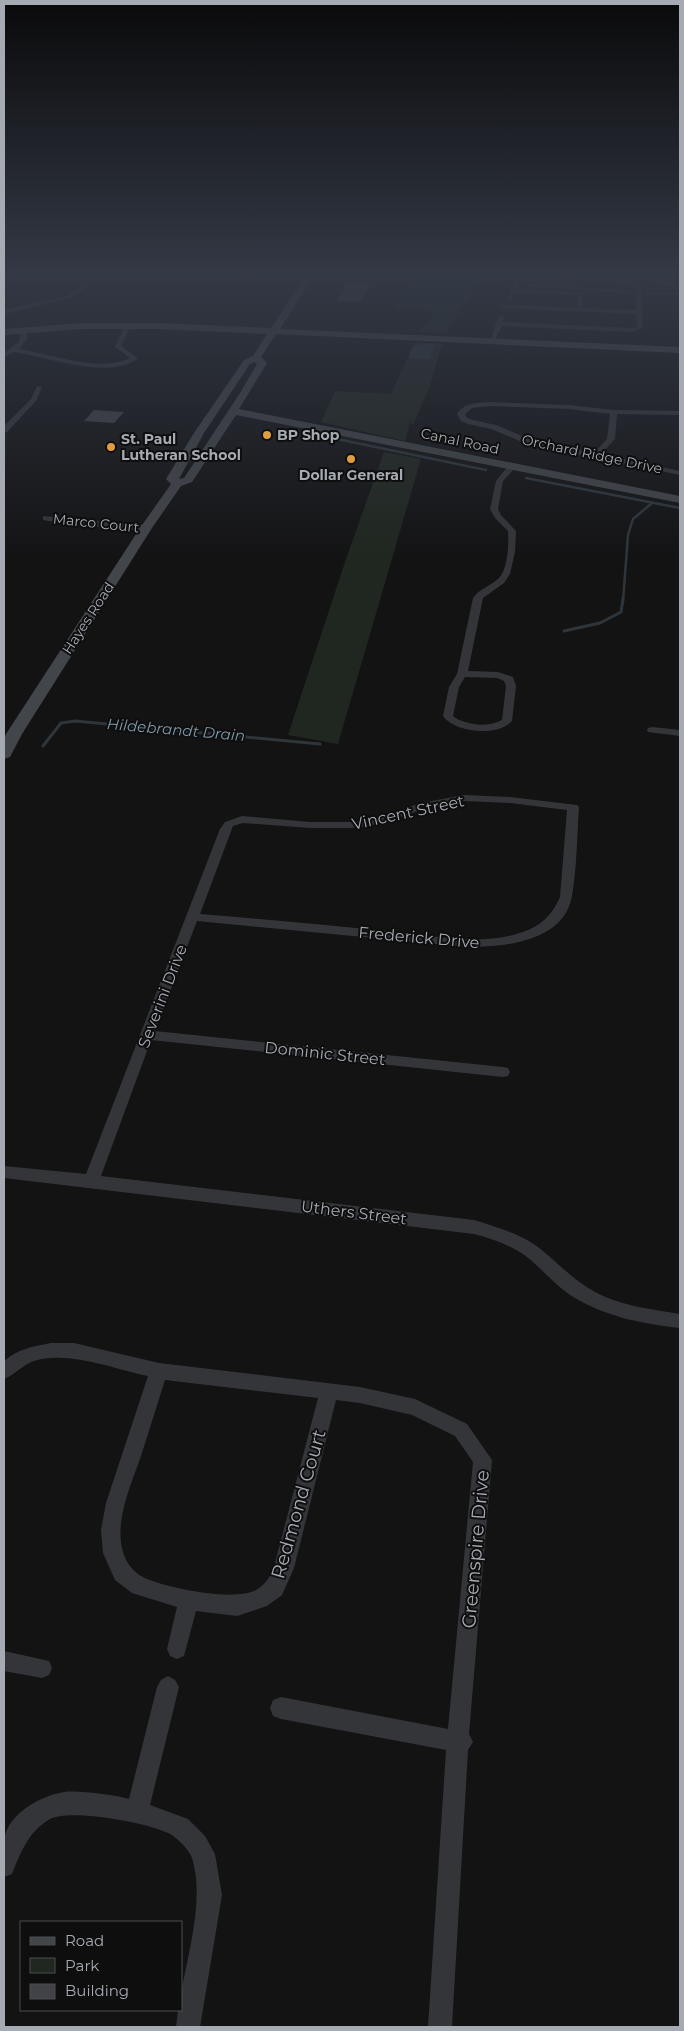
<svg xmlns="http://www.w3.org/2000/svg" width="684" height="2031" viewBox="0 0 684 2031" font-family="Montserrat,sans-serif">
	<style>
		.green { fill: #202720 }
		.water { fill: #2e363c }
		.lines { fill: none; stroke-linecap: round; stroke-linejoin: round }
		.stream-far2 { stroke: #2e363c; stroke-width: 2 }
		.stream-far1 { stroke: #2e363c; stroke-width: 2.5 }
		.stream { stroke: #2e363c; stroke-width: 3 }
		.building { fill: #424347 }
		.street { fill: #343539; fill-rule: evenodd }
		.secondary { fill: #424549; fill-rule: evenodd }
		.poi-dot { fill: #df9c41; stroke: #0e0e0f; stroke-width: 2 }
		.labels { text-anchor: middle; stroke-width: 4; stroke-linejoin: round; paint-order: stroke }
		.far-poi-label { font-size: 14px; font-weight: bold; fill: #a6abb3; stroke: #0e0e0f; text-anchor: start }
		.far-street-label { font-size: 14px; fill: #a6abb3; stroke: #0e0e0f }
		.far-water-label { font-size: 15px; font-style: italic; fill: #809bab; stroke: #0e0e0f }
		.street-label { font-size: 16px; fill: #a6abb3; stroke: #0e0e0f }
		.near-street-label { font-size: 19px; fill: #a6abb3; stroke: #0e0e0f }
	</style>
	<rect width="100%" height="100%" fill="#131314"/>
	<g class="green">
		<path d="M354 274H484L446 333 419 332 434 314 432 311 395 309 400 298H395L396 293 408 290 413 277Z"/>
		<path d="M415 342 442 344 430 386 413 425 411 424V419L405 441 321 422 335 391 391 394Z"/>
		<path d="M384 452 421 459 338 744 288 735 345 562Z"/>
	</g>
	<path class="water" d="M423 344 435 345 429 359 408 358 413 346Z"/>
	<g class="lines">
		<g class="stream-far2">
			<path d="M528 285 630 292"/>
			<path d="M645 293 680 294"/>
		</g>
		<g class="stream-far1">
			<path d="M337 439 486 470"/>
			<path d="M526 478 680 508"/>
			<path d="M623 601 628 535 633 519 652 503"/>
		</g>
		<g class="stream">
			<path d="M564 631 600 623 621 612 623 599"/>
			<path d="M43 746 61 723 75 721 320 744"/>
		</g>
	</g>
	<g class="building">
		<path d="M347 282 371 283 360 302 336 301Z"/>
		<path d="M94 410 124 412 114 423 84 421Z"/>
	</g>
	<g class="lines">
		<g class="street">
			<path d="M14 274H21L4 288V283Z"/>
			<path d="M90 274H96L82 291 70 298 4 314V310L66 296 78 289Z"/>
			<path d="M170 274H176L174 279H169Z"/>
			<path d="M519 274H525L517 289 582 292 583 308 636 310 635 287 630 284 608 280 538 274C563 274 622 271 641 286L643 328 631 332 502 326 494 342H490L498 317 501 315 504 317 503 322 631 328 637 327 636 314 501 308 503 305 577 308V295L515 293 511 299H507Z"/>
			<path d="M655 274H661V279L680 286V290L656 281Z"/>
			<path d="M128 323 131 325 121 346 138 358C110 381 48 357 14 352L4 357V353L19 342 21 330 24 328 27 330V339L19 349C52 354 99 373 130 358L115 347 125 325Z"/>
			<path d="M37 386 42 387 36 401 7 432H4V426L31 399Z"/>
			<path d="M490 402 569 405 614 410 680 411V415L617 414 615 439 601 454 680 471V475L527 444 491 429 468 424 461 421 457 414C465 402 477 403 490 402ZM490 406 569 409 610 414 607 439 594 453 532 440 496 425 473 420 467 418 465 414 472 408Z"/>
			<path d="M509 465 516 467 503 481 498 509 501 515 516 531 515 552 510 574 504 583 483 598 468 671 498 672 513 677 516 686 512 721C498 737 455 733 443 716L449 687 457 674 473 598C480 588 491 586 499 578 508 569 509 543 508 531L495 518 490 509 496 481ZM465 677 497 678 504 681 506 686 502 720C489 728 464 725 453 716L459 687Z"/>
			<path d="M43 516 146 525 150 528 146 531 65 524 43 520Z"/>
			<path d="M652 727 680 730V736L648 732 647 730 648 728Z"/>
			<path d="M464 795 510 797 577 805 579 807C577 836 577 867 572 896 564 942 504 947 467 947L197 921 155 1031 503 1067 508 1068 510 1072 508 1076 503 1077 151 1040 101 1176 474 1220C496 1227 519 1233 538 1247 557 1262 573 1280 595 1292 621 1306 651 1309 680 1314V1328C642 1324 603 1316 570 1295 554 1284 542 1269 527 1257 511 1245 493 1239 474 1234L4 1178V1166L86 1174 220 829 225 822 242 816 310 822H351L377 818 421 803ZM464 801 510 803 567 810 560 897C552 915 541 926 523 932 481 947 429 935 386 931 324 925 262 919 200 914L233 826 243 823 310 828H351L379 824 427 808Z"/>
			<path d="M51 1343H74L159 1363 360 1387 415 1399 467 1424 492 1460 469 1734 473 1742 468 1750 452 2027H428L446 1750 281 1719 273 1716 270 1708 273 1700 281 1697 448 1729 473 1462 455 1436 412 1415 360 1403 336 1400 294 1568 282 1595 267 1606 237 1616 196 1611 184 1656 177 1659 170 1656 167 1649 177 1607 132 1593 115 1580 103 1553 101 1530 106 1503 148 1376C115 1369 67 1350 34 1361 22 1365 15 1375 4 1379V1361C18 1349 34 1346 51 1343ZM165 1380 318 1398 274 1567C270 1577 266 1584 256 1590 234 1602 167 1588 145 1578 134 1573 126 1563 123 1552 114 1521 131 1485 141 1456 149 1431 157 1405 165 1380Z"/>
			<path d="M4 1651 49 1661 52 1668 49 1675 42 1678 4 1671Z"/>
			<path d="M168 1676 175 1680 179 1687 150 1805 188 1819 205 1836 215 1854 222 1895 200 2027H176L178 2010H181V1994C188 1952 205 1899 192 1858 190 1851 179 1840 172 1835 153 1823 69 1808 50 1819 28 1832 21 1852 12 1874L4 1877C4 1865 1 1851 4 1839 9 1813 40 1796 64 1792 78 1790 115 1795 129 1799L157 1687 161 1680Z"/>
		</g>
		<path class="secondary" d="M307 274H315L280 329 680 347V353L276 334 261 357 267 363 239 409 680 496V503L236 415 192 482 181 486 152 528 22 734 10 757 4 759V739L6 734 140 528 171 484 166 479 194 433 244 360 253 356 267 334 159 329H83L4 335V329L83 323H159L271 328ZM255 362 257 364 240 393 184 478 179 479 204 433 250 364Z"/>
	</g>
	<linearGradient id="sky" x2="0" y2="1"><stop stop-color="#0a0a0b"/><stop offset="0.49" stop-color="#333945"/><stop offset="1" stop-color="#333945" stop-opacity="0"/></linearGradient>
	<rect width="684" height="559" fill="url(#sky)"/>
	<g class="poi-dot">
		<circle cx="267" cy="435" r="5"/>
		<circle cx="111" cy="447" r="5"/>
		<circle cx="351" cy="459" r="5"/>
	</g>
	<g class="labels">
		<g class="far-poi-label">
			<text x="277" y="440">BP Shop</text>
			<text x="121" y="444">St. Paul<tspan x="121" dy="16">Lutheran School</tspan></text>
			<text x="351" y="480" text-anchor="middle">Dollar General</text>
		</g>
		<g class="far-street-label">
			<text transform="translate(460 441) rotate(12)" y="5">Canal Road</text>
			<text transform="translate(592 454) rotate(12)" y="5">Orchard Ridge Drive</text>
			<text transform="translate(96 523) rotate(6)" y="5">Marco Court</text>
			<text transform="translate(88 618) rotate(-57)" y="5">Hayes Road</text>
		</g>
		<g class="far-water-label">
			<text transform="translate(176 730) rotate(5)" y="5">Hildebrandt Drain</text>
		</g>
		<g class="street-label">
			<text transform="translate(408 812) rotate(-12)" y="6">Vincent Street</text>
			<text transform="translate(419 937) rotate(5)" y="6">Frederick Drive</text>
			<text transform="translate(162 996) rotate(-69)" y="6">Severini Drive</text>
			<text transform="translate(325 1053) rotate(6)" y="6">Dominic Street</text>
			<text transform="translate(354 1212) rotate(7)" y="6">Uthers Street</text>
		</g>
		<g class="near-street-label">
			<text transform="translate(298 1504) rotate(-74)" y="7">Redmond Court</text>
			<text transform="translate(475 1549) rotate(-85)" y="7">Greenspire Drive</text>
		</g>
	</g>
	<rect width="684" height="2031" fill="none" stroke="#a6abb3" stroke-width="10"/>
	<rect x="20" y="1921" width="162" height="90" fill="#0e0e0f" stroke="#4b4d51"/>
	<rect x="30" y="1937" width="25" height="8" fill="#424549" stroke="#4b4d51"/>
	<text x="65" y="1946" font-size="15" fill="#a6abb3">Road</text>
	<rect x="30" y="1958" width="25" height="15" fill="#202720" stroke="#4b4d51"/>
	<text x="65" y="1971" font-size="15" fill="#a6abb3">Park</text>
	<rect x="30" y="1984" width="25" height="15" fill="#424347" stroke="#4b4d51"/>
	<text x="65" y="1996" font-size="15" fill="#a6abb3">Building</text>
</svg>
